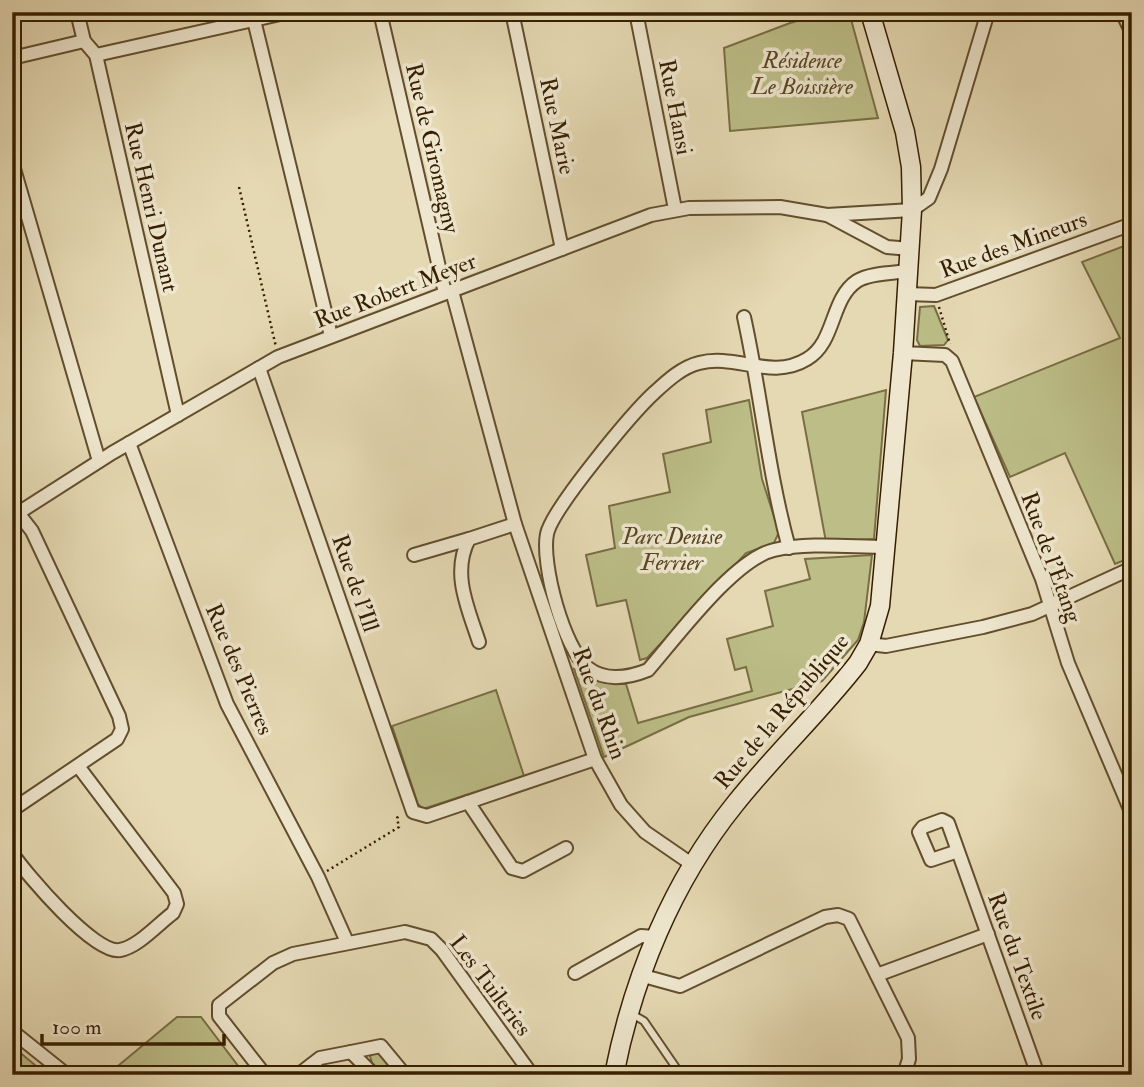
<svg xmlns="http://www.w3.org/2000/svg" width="1144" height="1087" viewBox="0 0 1144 1087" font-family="'IM FELL Double Pica',serif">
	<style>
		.green { fill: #bcbd87; stroke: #796e44; stroke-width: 2 }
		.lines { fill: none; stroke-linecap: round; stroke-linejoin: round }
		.service-casing { stroke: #624e2d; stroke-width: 10 }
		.minor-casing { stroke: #624e2d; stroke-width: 16 }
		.secondary-casing { stroke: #361f00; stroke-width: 21 }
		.path { stroke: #361f00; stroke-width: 2.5; stroke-dasharray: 2 3.5; stroke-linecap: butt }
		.service { stroke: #eee6ce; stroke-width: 6 }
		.minor { stroke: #eee6ce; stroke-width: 12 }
		.secondary { stroke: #eee6ce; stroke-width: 18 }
		.labels { text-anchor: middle; stroke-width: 7; stroke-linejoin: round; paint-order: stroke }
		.park-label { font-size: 23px; font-style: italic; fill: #584622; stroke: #eee6ce }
		.street-label { font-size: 23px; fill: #361f00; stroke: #eee6ce }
	</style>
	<rect width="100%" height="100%" fill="#e5d9b3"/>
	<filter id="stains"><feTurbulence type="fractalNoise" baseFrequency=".00286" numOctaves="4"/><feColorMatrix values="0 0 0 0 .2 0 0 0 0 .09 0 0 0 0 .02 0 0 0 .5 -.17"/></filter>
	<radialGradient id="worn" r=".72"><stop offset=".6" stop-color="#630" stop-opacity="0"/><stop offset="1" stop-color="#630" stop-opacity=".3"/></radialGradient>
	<g class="green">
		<path d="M828 12H849L878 118 730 131 724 48 790 23Z"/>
		<path d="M1132 243V557L1115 564 1065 453 1010 477 974 397 1120 338 1082 262Z"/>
		<path d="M934 306 948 340 944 345 920 346 917 340 920 307Z"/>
		<path d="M886 390 874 539 826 542 802 412Z"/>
		<path d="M749 400 762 479 779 532 774 543 746 553 647 658 640 660 626 600 597 606 586 555 615 548 609 506 670 492 663 454 711 442 706 410Z"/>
		<path d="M872 555 864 622 858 640 822 681 689 717 604 757 574 669 597 681 626 684 638 723 752 691 746 667 735 670 727 639 773 626 765 591 810 579 805 559Z"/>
		<path d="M496 690 524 776 423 809 418 804 392 726Z"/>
		<path d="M177 1017H201L245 1075H107Z"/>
		<path d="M12 1046 47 1075H12Z"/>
		<path d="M378 1051 400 1075H384L372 1063 370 1056Z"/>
	</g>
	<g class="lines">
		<g class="service-casing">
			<path id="service" d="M630 1013 644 1021 681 1075"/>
		</g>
		<g class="minor-casing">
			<g id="minor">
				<path d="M77 12 84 41 96 55 178 415"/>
				<path d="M252 12 331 336"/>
				<path d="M380 12 445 293"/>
				<path d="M512 12 562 249"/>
				<path d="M636 12 675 209"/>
				<path d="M1122 12 1132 33"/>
				<path d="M96 55 289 12"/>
				<path d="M12 58 84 41"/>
				<path d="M12 162 99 461"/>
				<path d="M827 215 887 247 911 249"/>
				<path d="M452 291 515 524 595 759 621 805 645 832 693 865"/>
				<path d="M907 294 936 295 1132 224"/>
				<path d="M744 317C761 394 768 472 789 548"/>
				<path d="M903 353 945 355 952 361 1042 579 1068 663 1132 814"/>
				<path d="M259 368 413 812 427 816 595 759"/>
				<path d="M129 443 227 704 318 877 347 942"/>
				<path d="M12 517 112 453 278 357 651 215 689 208 780 207 827 215 912 210 929 198 941 169 988 12"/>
				<path d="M887 547C851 547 809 542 774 550 734 559 676 638 648 670 628 678 606 682 588 668 564 649 541 564 547 534 552 509 633 412 655 392 667 381 682 367 699 363 736 353 771 381 807 359 836 342 830 299 857 281 869 273 894 273 909 271"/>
				<path d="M414 555 469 539"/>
				<path d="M479 642C468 608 451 573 469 539L515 524"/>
				<path d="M869 644 886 646 983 627 1032 614 1132 568"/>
				<path d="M468 802 512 868 523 871 566 848"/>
				<path d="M12 810 117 739 122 729 119 716 32 531 18 513"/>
				<path d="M958 851 931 860 919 832 923 827 942 820 948 823 1038 1075"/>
				<path d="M12 853C26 874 95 955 120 950 138 947 158 924 173 913L177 904 174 893 78 766"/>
				<path d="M575 973 641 936 655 937"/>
				<path d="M640 975 680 986 825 917 838 915 849 919 908 1038 909 1059 904 1075"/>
				<path d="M877 975 988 934"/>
				<path d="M12 1031 67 1075"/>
				<path d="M265 1075 219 1016V1005L273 963 293 954 405 932 431 939 442 950 532 1075"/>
				<path d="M298 1075 320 1058 351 1052"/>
				<path d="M374 1075 351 1052 381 1046 405 1075"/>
			</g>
		</g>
		<g class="secondary-casing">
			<path id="secondary" d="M614 1075C633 978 672 882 735 804 774 755 820 712 858 663L869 644 880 606 903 353 912 210 911 167 905 132 870 12"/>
		</g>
		<g class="path">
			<path d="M239 187 276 347"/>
			<path d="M939 307 950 344"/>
			<path d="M327 871 399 827 397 818 400 814"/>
		</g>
		<use href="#service" class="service"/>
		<use href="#minor" class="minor"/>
		<use href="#secondary" class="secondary"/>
	</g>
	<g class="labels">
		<g class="park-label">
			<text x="802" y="68">Résidence<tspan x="802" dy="26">Le Boissière</tspan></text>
			<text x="672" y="544">Parc Denise<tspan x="672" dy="26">Ferrier</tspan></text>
		</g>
		<g class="street-label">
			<text transform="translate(676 107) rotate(79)" y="8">Rue Hansi</text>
			<text transform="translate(558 126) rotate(78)" y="8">Rue Marie</text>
			<text transform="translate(433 148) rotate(77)" y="8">Rue de Giromagny</text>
			<text transform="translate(152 207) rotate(77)" y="8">Rue Henri Dunant</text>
			<text transform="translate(1013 244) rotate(-20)" y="8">Rue des Mineurs</text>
			<text transform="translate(395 290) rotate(-21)" y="8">Rue Robert Meyer</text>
			<text transform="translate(1052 557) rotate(70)" y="8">Rue de l'Étang</text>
			<text transform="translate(356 583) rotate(71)" y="8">Rue de l'Ill</text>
			<text transform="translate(240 669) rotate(67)" y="8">Rue des Pierres</text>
			<text transform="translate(600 703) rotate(70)" y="8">Rue du Rhin</text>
			<text transform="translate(781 711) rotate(-50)" y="8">Rue de la République</text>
			<text transform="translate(1018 956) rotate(70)" y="8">Rue du Textile</text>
			<text transform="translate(491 985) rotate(53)" y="8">Les Tuileries</text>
		</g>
	</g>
	<rect width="1144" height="1087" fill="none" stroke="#e5d9b3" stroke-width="42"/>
	<rect x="14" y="14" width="1116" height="1059" fill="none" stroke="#361f00" stroke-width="3.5"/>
	<rect x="21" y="21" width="1102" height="1045" fill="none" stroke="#361f00" stroke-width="2"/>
	<path d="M42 1034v10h182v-10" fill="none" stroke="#361f00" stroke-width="3.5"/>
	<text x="52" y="1034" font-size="21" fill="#361f00" stroke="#eee6ce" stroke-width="5" paint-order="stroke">100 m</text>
	<rect width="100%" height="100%" filter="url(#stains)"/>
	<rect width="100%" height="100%" fill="url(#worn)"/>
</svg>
